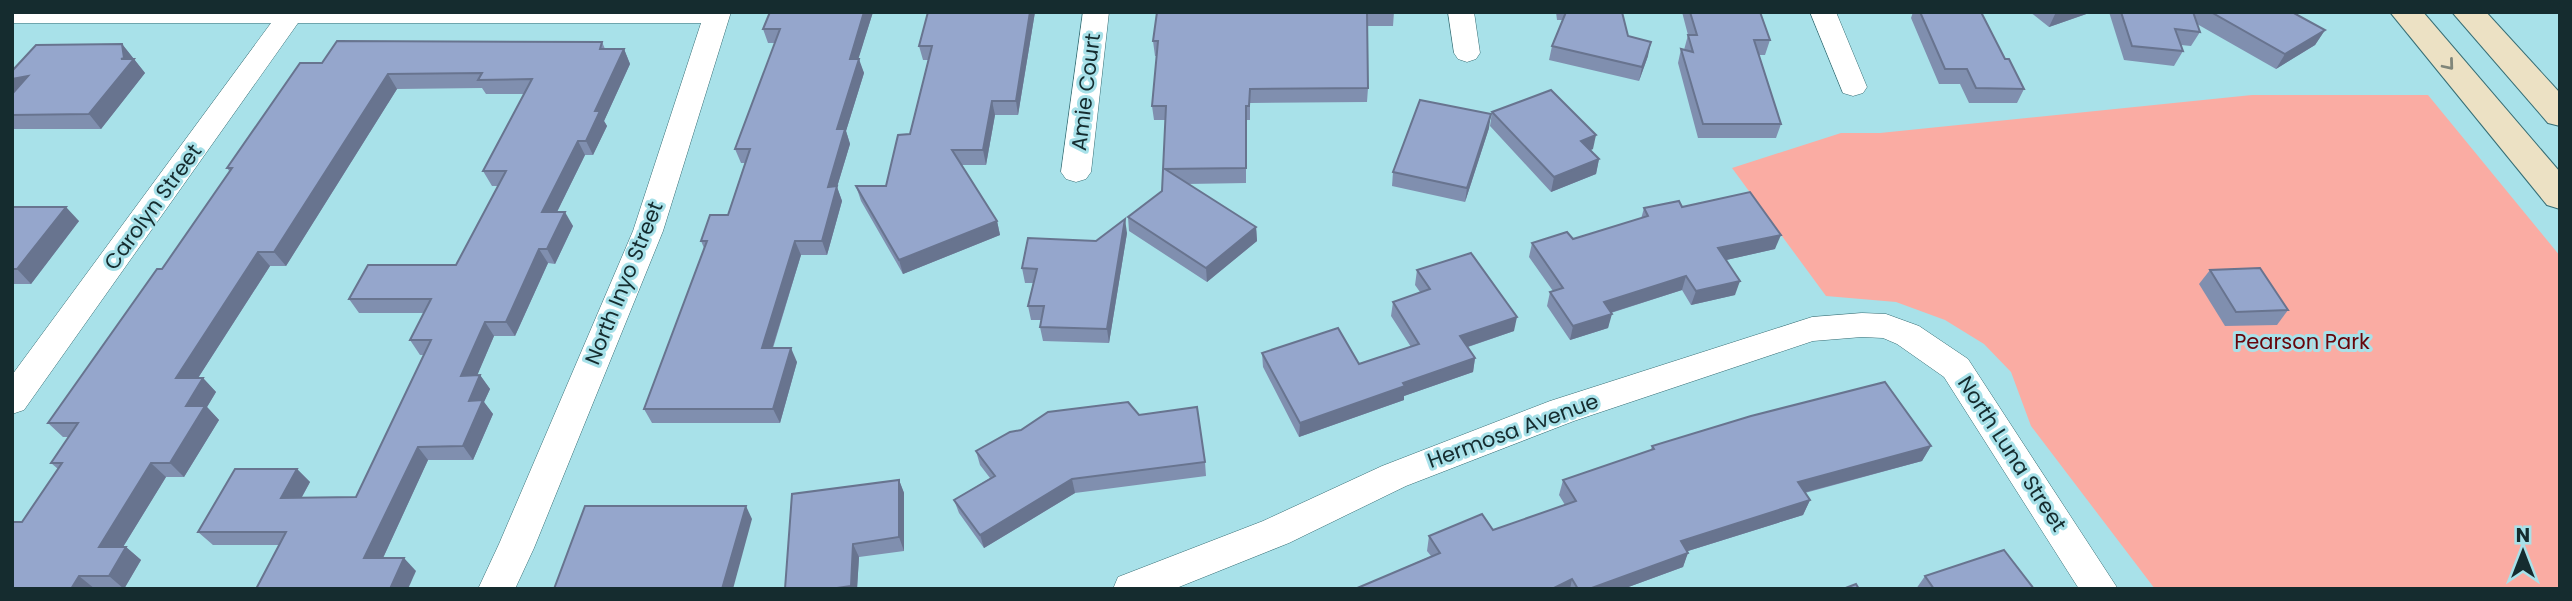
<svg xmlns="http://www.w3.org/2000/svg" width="2572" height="601" viewBox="0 0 2572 601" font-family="Poppins,sans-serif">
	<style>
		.green { fill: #faaca3 }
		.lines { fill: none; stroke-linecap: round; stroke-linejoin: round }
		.street-casing { stroke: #366d74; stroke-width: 1 }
		.secondary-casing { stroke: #366d74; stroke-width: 2 }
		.street { fill: #fff; fill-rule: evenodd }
		.secondary { fill: #ece1c4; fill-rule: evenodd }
		.wall { fill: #808faf }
		.shaded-wall { fill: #68748f }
		.building { fill: #95a6cc; stroke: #68748f; stroke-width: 2 }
		.oneway { stroke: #80867a }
		.labels { text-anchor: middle; stroke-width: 6; stroke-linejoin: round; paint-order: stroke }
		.street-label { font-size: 21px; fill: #152c2f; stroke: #a8e1e9 }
		.park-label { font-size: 21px; fill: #67050a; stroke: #a8e1e9 }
	</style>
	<rect width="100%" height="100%" fill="#a8e1e9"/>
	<path class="green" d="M2252 95H2428L2560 256V589H2155L2031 426 2011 372 1984 344 1945 320 1896 302 1826 296 1732 168 1841 133H1880Z"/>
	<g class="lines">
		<g class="street-casing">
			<g id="street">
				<path d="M12 12H731L663 231 534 548 515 589H478L499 544 633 231 701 23H298L24 410 12 414V375L271 23H12Z"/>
				<path d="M1083 12H1109L1091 172 1086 179 1076 182 1066 179 1061 172Z"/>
				<path d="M1448 12H1474L1480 53 1476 59 1467 62 1458 59 1454 53Z"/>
				<path d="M1810 12H1836L1867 87 1863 93 1853 96 1843 93Z"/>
				<path d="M1862 313 1886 314 1919 326 1968 359 2118 589H2079L1944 377 1897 344 1883 338 1862 337 1813 341 1574 421 1406 486 1289 543 1174 589H1113L1118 577 1263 521 1382 466 1550 401 1812 317Z"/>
			</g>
		</g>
		<g class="secondary-casing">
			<g id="secondary">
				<path d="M2390 12H2423L2560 172V209L2547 205Z"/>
				<path d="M2452 12H2486L2560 93V126L2548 123Z"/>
			</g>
		</g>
		<use href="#street" class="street"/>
		<use href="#secondary" class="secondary"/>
	</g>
	<g class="wall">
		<path d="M770 12H873L858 59 864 73 846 131 850 144 837 187 842 201 827 255H801L773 348 797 362 780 423H652L644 409 704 248 701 241 728 215 745 163H741L735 149 775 43H768L763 29Z"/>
		<path d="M928 12H1035L1018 115H995L986 165H961L997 221 1000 235 903 274 861 201 856 186H886L910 134 929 60H923L919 46Z"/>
		<path d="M1157 12H1394L1393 26H1367L1368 88 1367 102 1250 103V120H1246V183L1187 184 1256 227 1257 241 1207 282 1129 231 1128 217 1162 191 1166 120H1154L1152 106 1157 56H1155L1153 41Z"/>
		<path d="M1556 12H1622L1628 36 1648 56 1639 81 1549 60 1552 46 1563 20H1557Z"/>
		<path d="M1682 12H1760L1770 40 1765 55H1759L1781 124 1776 138H1698L1678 63 1681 49 1684 50 1688 35Z"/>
		<path d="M1913 12H1981L2005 59 2024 89 2017 103H1969L1960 84H1939L1911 18Z"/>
		<path d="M2030 12H2092L2049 27Z"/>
		<path d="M2109 12H2292L2325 30 2315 45 2276 69 2197 24 2200 32 2191 46 2181 45 2183 51 2174 66 2124 60Z"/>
		<path d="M602 42 605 49H624L630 64 604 121 607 126 593 155H585L557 212 573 226 555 264 548 263 515 336H494L477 375H480L490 389 484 402 493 414 473 460H428L383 558 416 571 279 545H213L198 532 297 469 310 482 302 497H356L424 355H420L410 340 424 313H359L349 299 456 265 499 186H492L483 171 524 94H486L482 88 397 89 286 266H270L198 378H203L216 392 207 407 219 420 184 477H166L123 547H126L141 560 124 589H12L22 522 58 469 51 463 69 437H63L48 423 162 269 230 172 227 168 322 63Z"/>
		<path d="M122 44 145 73 101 129H12V94L14 92Z"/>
		<path d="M1492 112 1593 149 1590 150 1599 159 1596 174 1551 192 1490 126Z"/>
		<path d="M1489 128 1465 202 1392 186 1393 172Z"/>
		<path d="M12 207 79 221 31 284H12Z"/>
		<path d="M1682 207 1775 249 1726 260 1735 295 1691 305 1682 290 1611 313 1608 328 1570 340 1547 306 1550 292 1553 291 1529 257 1532 243 1573 239 1641 219 1644 208Z"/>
		<path d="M1127 233 1109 343 1043 341 1040 327 1041 320H1031L1028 306 1033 283H1025L1022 268 1096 241Z"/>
		<path d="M1417 270 1514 331 1468 347 1475 358 1473 372 1404 396V400L1299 437 1263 367 1262 353 1359 364 1411 347 1391 316 1393 302 1420 292 1415 285Z"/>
		<path d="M2210 270 2288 310 2277 325 2225 326 2199 284Z"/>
		<path d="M1139 415 1205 462 1206 476 1075 493 984 548 959 513 954 500 990 478 980 465 976 451Z"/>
		<path d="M1652 446H1931L1922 461 1805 493 1810 500 1803 515 1688 551 1683 567 1623 589H1355L1431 556 1427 551 1429 536 1493 530 1565 505 1559 495 1563 480 1651 450Z"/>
		<path d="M899 480 904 493V551L859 557 857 589H785Z"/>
		<path d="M1925 576 2034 589H1916Z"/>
	</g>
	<g class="shaded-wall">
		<path d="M864 12H873L854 73 850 59Z"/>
		<path d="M1030 12H1035L1018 115 1016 101Z"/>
		<path d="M2056 12H2092L2049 27Z"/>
		<path d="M2325 30 2315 45 2276 69 2285 54Z"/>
		<path d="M1651 42 1648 56 1639 81 1642 67Z"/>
		<path d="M122 44 145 73 101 129 89 114 121 59Z"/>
		<path d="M624 49 630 64 604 121 607 126 593 155 586 141 595 111Z"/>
		<path d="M859 59 864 73 846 131 850 144 837 187 842 201 827 255 822 241 828 187 837 129Z"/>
		<path d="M388 74 397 89 286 266 274 252Z"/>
		<path d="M28 76 17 95 12 90V79Z"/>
		<path d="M992 101 995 115 986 165 983 150Z"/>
		<path d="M1491 114 1489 128 1465 202 1467 188Z"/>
		<path d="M1596 135 1593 149 1578 155 1581 141Z"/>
		<path d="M578 141 585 155 550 226 542 212Z"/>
		<path d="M1599 159 1596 174 1551 192 1554 177Z"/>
		<path d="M66 207 79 221 31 284 17 269Z"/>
		<path d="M565 212 573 226 555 264 547 249Z"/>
		<path d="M1125 219 1127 233 1109 343 1107 329Z"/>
		<path d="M997 221 1000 235 903 274 899 260Z"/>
		<path d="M1256 227 1257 241 1207 282 1206 268Z"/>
		<path d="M1781 235 1775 249 1713 263 1718 248Z"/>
		<path d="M795 241 801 255 768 362 762 348Z"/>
		<path d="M539 249 548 263 515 336 506 322Z"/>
		<path d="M258 252 270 266 189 392 176 378Z"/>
		<path d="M1686 276 1682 290 1600 316 1604 302Z"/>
		<path d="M1740 281 1735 295 1691 305 1696 291Z"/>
		<path d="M1612 314 1608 328 1570 340 1573 326Z"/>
		<path d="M1517 317 1514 331 1458 350 1460 336Z"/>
		<path d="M485 322 494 336 471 390 461 376Z"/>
		<path d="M791 348 797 362 780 423 773 409Z"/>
		<path d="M1475 358 1473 372 1404 396V400L1299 437 1300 423 1403 383Z"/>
		<path d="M480 375 490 389 484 402 493 414 473 460 463 446 469 401Z"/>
		<path d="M203 378 216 392 207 407 219 420 184 477 170 463 186 406Z"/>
		<path d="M1931 446 1922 461 1791 496 1798 482Z"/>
		<path d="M418 447 428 460 377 571 364 558Z"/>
		<path d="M151 463 166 477 115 560 99 547Z"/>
		<path d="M297 469 310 482 294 511 281 498Z"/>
		<path d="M1072 479 1075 493 984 548 980 535Z"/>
		<path d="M899 480 904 493V551L899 537Z"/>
		<path d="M1810 500 1803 515 1675 555 1681 541Z"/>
		<path d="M746 506 752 519 733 589H722Z"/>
		<path d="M853 544 859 557 857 589H852L851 586Z"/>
		<path d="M126 547 141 560 124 589 109 576Z"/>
		<path d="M1688 553 1683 567 1623 589H1589Z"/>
		<path d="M404 558 416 571 408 589H390Z"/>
		<path d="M79 576 95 589H71Z"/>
		<path d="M1572 579 1570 589H1552Z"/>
	</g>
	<g class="building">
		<path d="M770 12H864L850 59H859L837 129H845L828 187 837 186 822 241H795L762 348H791L773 409H644L707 241H701L710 215H728L750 149H735L780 29H763Z"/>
		<path d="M928 12H1030L1016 101H992L983 150H952L997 221 899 260 856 186H886L898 135 910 134 932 46H919Z"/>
		<path d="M1157 12H1367L1368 88 1250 89 1249 106H1246V168L1165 169 1256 227 1206 268 1128 217 1162 191 1166 106H1152L1158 41H1153Z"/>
		<path d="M1566 12H1622L1628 36 1651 42 1642 67 1552 46Z"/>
		<path d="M1690 12H1760L1770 40H1754L1781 124H1703L1681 49 1693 52 1688 35H1697Z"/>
		<path d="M1920 12H1981L2005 59H2009L2024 89 1976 88 1967 69H1945Z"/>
		<path d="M2121 12H2193L2200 32 2175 29 2183 51 2132 46Z"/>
		<path d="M2211 12H2292L2325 30 2285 54Z"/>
		<path d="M337 41 602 42 600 49H624L595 111H600L586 141H578L542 212H565L547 249H539L506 322H485L461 376 480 375 469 401 483 400 463 446 418 447 364 558H404L390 589H256L286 532H198L235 469H297L281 498 356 497 431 340H410L431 299H349L368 265H456L506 171H483L532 79 478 80 482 73 388 74 274 252H258L176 378H203L186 406H205L170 463H151L99 547H126L109 576H79L71 589H12V522H22L62 463H51L78 423H48L157 269H162L232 168H227L300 63H322Z"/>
		<path d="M122 44 124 58 121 59H134L89 114 12 115V94L28 76 12 79V71L36 45Z"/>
		<path d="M1551 90 1596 135 1581 141 1599 159 1554 177 1492 112Z"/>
		<path d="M1420 100 1491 114 1467 188 1393 172Z"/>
		<path d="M1750 192 1781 235 1718 248 1740 281 1696 291 1686 276 1604 302 1612 314 1573 326 1550 292 1563 288 1532 243 1567 232 1573 239 1648 216 1644 208 1679 201 1682 207Z"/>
		<path d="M12 207H66L17 269H12Z"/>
		<path d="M1125 219 1107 329 1040 327 1044 306H1028L1037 269 1022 268 1028 238 1096 241Z"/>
		<path d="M1471 253 1517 317 1460 336 1475 358 1403 383 1405 386 1300 423 1262 353 1338 328 1359 364 1419 344 1393 302 1430 289 1417 270Z"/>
		<path d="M2260 268 2288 310 2236 312 2210 270Z"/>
		<path d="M1885 382 1931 446 1798 482 1810 500 1681 541 1688 553 1589 589H1578L1572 579 1552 589H1355L1440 553 1429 536 1482 514 1493 530 1576 501 1563 480 1654 449 1652 446 1751 416Z"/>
		<path d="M1128 402 1139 415 1197 407 1205 462 1072 479 980 535 954 500 995 476 976 451 1010 432 1021 430 1048 412Z"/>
		<path d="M899 480V537L853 544 851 586 830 589H785L792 494Z"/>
		<path d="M585 506H746L722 589H554Z"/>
		<path d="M2004 550 2034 589H1934L1925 576Z"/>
		<path d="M1856 584 1859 589H1843Z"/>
	</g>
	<defs><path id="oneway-chevron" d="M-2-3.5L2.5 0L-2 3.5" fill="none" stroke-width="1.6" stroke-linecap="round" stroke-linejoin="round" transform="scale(1.75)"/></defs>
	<use class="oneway" href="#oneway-chevron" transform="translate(2449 65) rotate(50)"/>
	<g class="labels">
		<g class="street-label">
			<text transform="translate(1086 92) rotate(-83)" y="7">Amie Court</text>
			<text transform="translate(153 207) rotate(-54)" y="7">Carolyn Street</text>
			<text transform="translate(624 283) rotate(-68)" y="7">North Inyo Street</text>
			<text transform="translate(1513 431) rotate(-20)" y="7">Hermosa Avenue</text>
			<text transform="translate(2012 454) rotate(57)" y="7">North Luna Street</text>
		</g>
		<g class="park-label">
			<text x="2302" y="349">Pearson Park</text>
		</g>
	</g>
	<rect width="2572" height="601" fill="none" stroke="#152c2f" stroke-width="28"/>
	<g transform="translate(2523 552)" stroke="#a8e1e9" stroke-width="5" paint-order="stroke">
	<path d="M0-5L12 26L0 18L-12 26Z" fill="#152c2f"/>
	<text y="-10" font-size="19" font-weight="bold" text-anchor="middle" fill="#152c2f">N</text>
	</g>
</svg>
